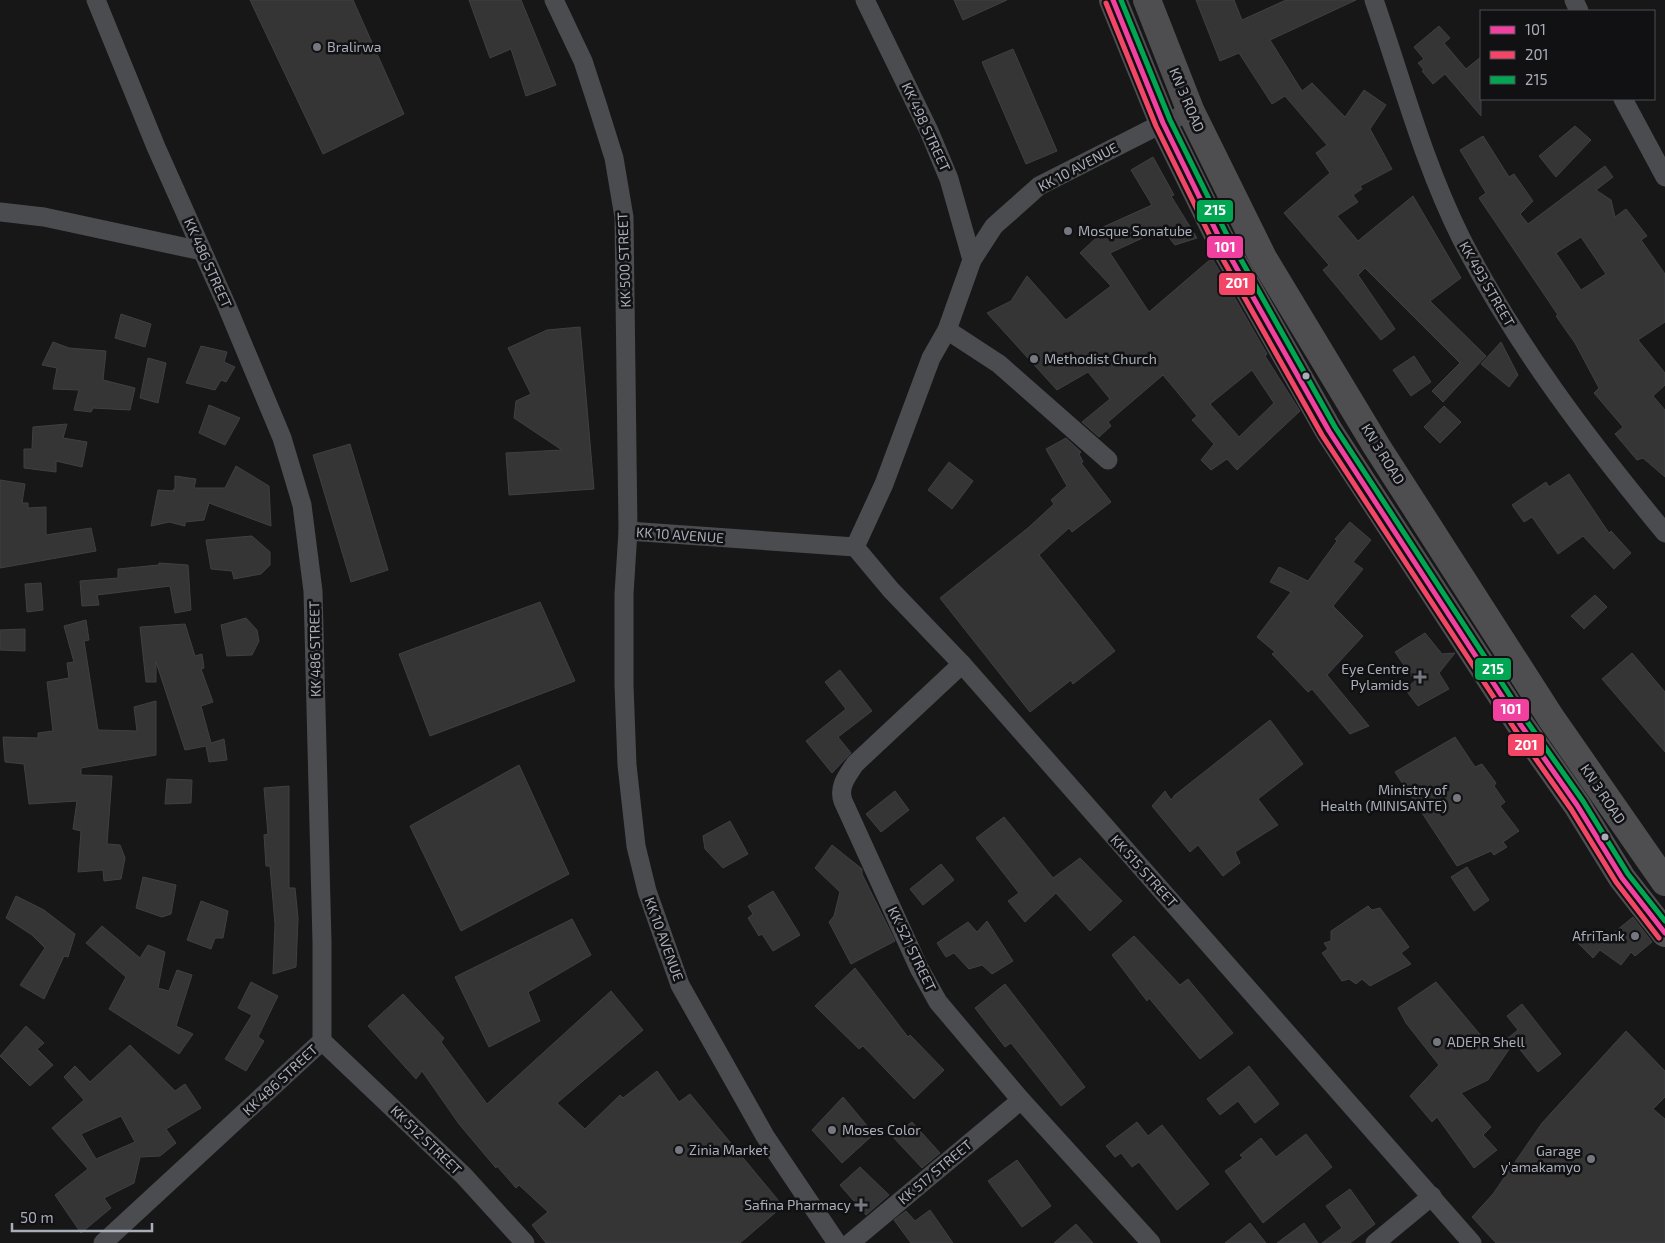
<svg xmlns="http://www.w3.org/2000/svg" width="1665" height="1243" viewBox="0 0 1665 1243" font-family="'Exo 2',sans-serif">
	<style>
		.building { fill: #353536; stroke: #3f4043; fill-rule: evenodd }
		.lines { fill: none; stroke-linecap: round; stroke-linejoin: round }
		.street { stroke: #4b4c50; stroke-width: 19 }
		.highway { stroke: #4e4e51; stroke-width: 28 }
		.bus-1-casing { stroke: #111113; stroke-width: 9 }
		.bus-2-casing { stroke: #111113; stroke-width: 9 }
		.bus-3-casing { stroke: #111113; stroke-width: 9 }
		.bus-1 { stroke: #f240a1; stroke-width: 5 }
		.bus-2 { stroke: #f34667; stroke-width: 5 }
		.bus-3 { stroke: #00a651; stroke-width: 5 }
		.poi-dot { fill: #757880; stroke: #111113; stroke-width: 2 }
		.bus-dot { fill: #a8adb8; stroke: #111113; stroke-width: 2 }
		.labels { text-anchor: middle; stroke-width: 5; stroke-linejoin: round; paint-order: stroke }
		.poi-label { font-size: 14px; fill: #a8adb8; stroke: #111113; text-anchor: start }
		.street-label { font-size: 14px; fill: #a8adb8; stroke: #111113 }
		.line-badge { stroke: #111113; stroke-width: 2 }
		.badge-label { font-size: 14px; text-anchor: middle; font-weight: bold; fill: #fff }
	</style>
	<rect width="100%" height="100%" fill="#171717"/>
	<g class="building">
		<path d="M250 0H353L404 114 323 154Z"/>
		<path d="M469 0H521L556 85 526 96 511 49 490 58Z"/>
		<path d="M954 0H1007L963 20Z"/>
		<path d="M1196 0H1234L1242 20 1286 0H1356L1270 40 1302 91 1312 83 1345 117 1364 90 1386 105 1370 129 1392 169 1360 186 1362 189 1353 195 1358 202 1337 216 1358 241 1413 196 1461 278 1430 301 1486 356 1443 402 1432 391 1460 363 1365 268 1358 275 1395 329 1381 340 1323 270 1329 265 1284 213 1330 173 1316 153 1327 145 1285 96 1272 104 1239 53 1220 61Z"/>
		<path d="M1439 26 1450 38 1444 43 1466 69 1481 57V116L1445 74 1433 84 1422 71 1424 70 1418 63 1424 59 1414 47Z"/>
		<path d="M1013 49 1057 151 1026 164 982 62Z"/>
		<path d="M1575 126 1591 140 1556 177 1539 156Z"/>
		<path d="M1483 136 1509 177 1514 174 1533 201 1520 214 1528 224 1605 166 1613 177 1596 190 1611 200 1615 217 1626 209 1647 236 1641 240 1665 274V322L1638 340 1665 373V385L1653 396 1665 410V477L1643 458 1637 460 1615 434 1623 427 1594 393 1599 388 1575 343 1556 316 1558 315 1479 198 1486 193 1460 150ZM1581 237 1606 274 1581 290 1556 253Z"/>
		<path d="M1153 157 1174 195 1171 196 1197 238 1175 245 1162 229 1110 253 1149 312 1212 258 1267 354 1265 356 1300 411 1237 470 1227 459 1211 470 1201 460 1214 444 1192 420 1197 416 1163 375 1108 422 1111 426 1099 437 1082 422 1110 399 1088 372 1057 390 987 313 1011 301 1027 276 1066 320 1111 286 1080 253 1097 237 1101 228 1152 205 1131 170ZM1252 370 1274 403 1239 437 1210 404Z"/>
		<path d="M121 314 151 324 145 347 115 338Z"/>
		<path d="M580 327 594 489 509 495 506 453 562 450 514 418 516 401 531 394 508 348 547 330Z"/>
		<path d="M53 342 69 348 106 351 103 380 135 388 130 410 93 408 91 412 74 410 79 390 53 389 57 368 42 365Z"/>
		<path d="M1501 342 1518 375 1509 387 1481 364Z"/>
		<path d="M201 346 227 352 224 362 235 367 226 382 221 380 215 390 186 383Z"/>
		<path d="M1414 356 1431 382 1411 396 1393 370Z"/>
		<path d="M148 358 166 363 158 403 140 398Z"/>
		<path d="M209 405 240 418 225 445 199 433Z"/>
		<path d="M1444 406 1461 422 1440 443 1424 427Z"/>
		<path d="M67 424 63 438 87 442 82 467 56 461V472L24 468V449H32L33 427Z"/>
		<path d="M1066 438 1081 452 1079 454 1083 462 1081 463 1111 502 1072 532 1069 528 1039 555 1115 651 1073 684 1071 680 1030 712 940 598 1028 528 1054 504 1051 500 1067 486 1046 449Z"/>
		<path d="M350 444 388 570 351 582 313 455Z"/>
		<path d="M949 462 973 481 952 509 928 490Z"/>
		<path d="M236 466 269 486 271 526 209 503 204 520 185 522V526L169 522 151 526 158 490 175 491 173 490 175 488V476L196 479 194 488H225Z"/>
		<path d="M1569 474 1609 533 1611 531 1631 553 1614 569 1583 536 1558 554 1532 517 1524 522 1512 505 1546 482 1549 487Z"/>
		<path d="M0 480 25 484 22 503H28V508L46 507V535L91 528 96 551 0 568Z"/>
		<path d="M1350 522 1371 540 1353 562 1363 569 1333 606 1363 636 1327 675 1369 726 1350 734 1312 689 1308 692 1272 654 1275 652 1257 637 1291 592 1270 582 1279 567 1308 581 1337 541 1335 539Z"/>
		<path d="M252 536 270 552V565L261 574 234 579 232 571 211 569 206 540Z"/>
		<path d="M159 563 188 565 191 610 175 613 170 586 97 595 99 605 82 606 80 581 118 578V569L159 565Z"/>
		<path d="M41 583 43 610 27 612 25 584Z"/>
		<path d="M1595 595 1607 607 1584 629 1571 616Z"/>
		<path d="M540 602 575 681 430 736 399 654Z"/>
		<path d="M246 618 257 630 259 641 252 655 227 656 221 625Z"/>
		<path d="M86 620 89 640 84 641 98 730 137 731 134 707 156 701V755L81 768V775L112 776 107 844 120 845 125 858 121 879 104 881 103 870 78 872 81 831 73 829 77 801 29 804 24 764 5 762 3 737 38 738V733L53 731 47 682 69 678 67 663 74 662 64 626Z"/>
		<path d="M185 624 195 656 202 654 204 668 201 669 213 702 201 706 211 743 224 739 227 760 209 762 206 746 185 750 156 662V682H146L140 627Z"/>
		<path d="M25 629V651L0 650V630Z"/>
		<path d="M1425 633 1442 654 1455 653 1439 673 1449 689 1418 706 1405 689 1415 681 1395 652Z"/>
		<path d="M1632 653 1665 692V752L1602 679Z"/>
		<path d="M840 670 872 711 838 737 851 753 832 773 806 741 846 709 825 682Z"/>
		<path d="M1270 720 1303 764 1258 799 1278 825 1235 852 1240 863 1223 876 1198 845 1190 852 1152 806 1165 791 1171 800 1175 795Z"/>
		<path d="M1455 737 1475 767 1482 764 1496 783 1494 786 1505 802 1500 806 1519 831 1503 842 1507 847 1494 855 1491 851 1457 866 1395 772Z"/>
		<path d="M519 765 569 874 461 931 410 826Z"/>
		<path d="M167 779 192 780 191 803 165 804Z"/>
		<path d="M289 786V888H295L298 918 296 967 273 974 275 924 270 866H266L264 835 268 834 264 788Z"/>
		<path d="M895 791 909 810 881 832 866 814Z"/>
		<path d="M1004 817 1053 878 1080 858 1122 901 1090 931 1056 893 1025 922 1008 901 1019 893 976 838Z"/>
		<path d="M730 821 748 854 723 868 705 849 703 836Z"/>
		<path d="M832 845 862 869V874L895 941 851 964 829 922 834 916 840 892 815 868Z"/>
		<path d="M941 864 954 880 923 905 910 889Z"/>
		<path d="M1467 867 1489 900 1474 911 1451 877Z"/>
		<path d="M143 877 176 885 171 914 162 917 136 908Z"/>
		<path d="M773 891 800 935 773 951 762 934 759 936 748 918 753 914 748 906Z"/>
		<path d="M16 896 44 910 75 934 68 957 64 956 44 999 20 985 45 948 32 935 6 918Z"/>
		<path d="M201 901 228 911 223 938H215L211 949 187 940Z"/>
		<path d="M1368 906 1372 910 1380 908 1409 947 1401 953 1411 964 1370 986 1362 979 1356 984 1349 979 1342 981 1322 953 1328 949 1324 943 1331 941V931Z"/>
		<path d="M1633 917 1652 942 1635 956 1631 952 1621 965 1600 950 1593 958 1578 943 1588 933 1600 944Z"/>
		<path d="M572 919 591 955 528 992 540 1021 489 1047 455 977Z"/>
		<path d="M987 921 1013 961 992 974 982 965 969 969 954 953 946 957 937 943 968 922 977 932Z"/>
		<path d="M102 926 140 958 148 945 165 952 158 988 169 991 177 970 192 975 176 1026 193 1034 179 1054 109 1009 126 977 86 943Z"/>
		<path d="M1134 936 1180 985 1188 979 1233 1033 1200 1059 1149 998 1147 1001 1112 955Z"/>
		<path d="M855 968 908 1037 910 1035 944 1070 914 1099 863 1046 859 1049 815 1006Z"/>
		<path d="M251 982 278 996 258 1037 264 1041 246 1071 225 1059 252 1015 238 1008Z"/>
		<path d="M1436 982 1493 1050 1518 1030 1507 1016 1522 1004 1561 1054 1538 1072 1514 1042 1488 1080 1461 1093 1491 1127 1483 1135 1497 1150 1474 1168 1437 1117 1432 1122 1410 1096 1439 1065 1406 1023 1398 1008Z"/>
		<path d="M1005 984 1085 1087 1061 1106 1011 1043 1005 1047 975 1008Z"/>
		<path d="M611 991 643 1030 557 1103 585 1129 620 1095 623 1098 657 1071 679 1102 690 1094 783 1206 740 1243H546L532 1225 548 1212 519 1185 516 1188 497 1166 496 1168 459 1124 422 1071 416 1079 368 1026 403 994 444 1038 441 1042 487 1104Z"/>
		<path d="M26 1026 44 1043 37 1049 53 1065 30 1086 0 1056Z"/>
		<path d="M1626 1031 1665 1071V1097L1653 1109 1665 1119V1243H1496L1472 1217 1493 1194 1542 1123Z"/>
		<path d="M130 1045 175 1091 185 1084 201 1108 166 1129 176 1143 160 1156 140 1157 134 1183 104 1198 111 1208 81 1233 55 1195 88 1169 52 1128 84 1100 64 1077 75 1066 90 1082ZM121 1116 135 1142 96 1159 81 1134Z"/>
		<path d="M1249 1066 1279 1104 1255 1123 1238 1101 1220 1115 1207 1099Z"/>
		<path d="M843 1097 874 1134 842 1163 812 1130Z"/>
		<path d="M912 1122 940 1153 922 1168 892 1136Z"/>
		<path d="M1137 1122 1148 1136 1162 1125 1209 1184 1177 1210 1139 1162 1132 1167 1121 1153 1115 1157 1106 1146Z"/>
		<path d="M1306 1134 1332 1167 1263 1223 1225 1171 1243 1158 1240 1155 1261 1138 1276 1157Z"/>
		<path d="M1017 1160 1051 1206 1022 1227 988 1181Z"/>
		<path d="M860 1167 889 1195 866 1215 840 1185Z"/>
		<path d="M1350 1189 1375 1224 1350 1243H1322L1342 1228 1326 1206Z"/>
		<path d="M930 1210 953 1243H911L894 1220 906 1211 915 1221Z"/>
		<path d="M1250 1223 1266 1243H1225Z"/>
		<path d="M1304 1223 1318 1243H1277Z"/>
		<path d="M1076 1224 1093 1243H1054Z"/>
	</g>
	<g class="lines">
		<g class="street">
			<path d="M96 0 156 147 226 304 282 438 302 505 313 591 322 942V1041L103 1243"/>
			<path d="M554 0 583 61 598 107 614 158 624 217 628 531"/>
			<path d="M865 0 929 131 949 179 972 260"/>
			<path d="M1374 0C1402 80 1423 162 1461 238 1515 344 1589 441 1665 533"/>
			<path d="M1574 0 1579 11"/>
			<path d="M1623 99 1665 177"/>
			<path d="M0 212 44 217 202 251"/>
			<path d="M947 330 999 364 1108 460"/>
			<path d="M855 547 891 590 962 664 1472 1243"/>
			<path d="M962 664 855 764C847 776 838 787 843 801L919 968 938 1002 1021 1100 1151 1243"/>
			<path d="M322 1041 464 1176 525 1243"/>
			<path d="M837 1243 765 1136 680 985 647 891 636 846 627 765 624 685V594L628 531 855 547 884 484 931 358 947 330 972 260 994 226 1039 186 1163 123 1191 112"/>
			<path d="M850 1243 1021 1100"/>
			<path d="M1375 1243 1432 1196"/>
		</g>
		<g class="highway">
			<path d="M1113 0 1163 123 1219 237 1329 431 1520 724 1577 805 1622 878 1665 933"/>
			<path d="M1147 0 1191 112 1263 258 1377 447 1551 718 1665 882"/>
		</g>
		<g class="bus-1-casing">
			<path id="bus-1" d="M1113 0 1163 123 1219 237 1329 431 1520 724 1577 805 1622 878 1665 933"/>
		</g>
		<g class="bus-2-casing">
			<path id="bus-2" d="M1106 3 1156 126 1212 240 1322 435 1514 728 1571 809 1616 882 1659 938"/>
		</g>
		<g class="bus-3-casing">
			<path id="bus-3" d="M1121 0 1170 120 1226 233 1335 427 1526 720 1583 801 1628 874 1665 921"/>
		</g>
		<use href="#bus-1" class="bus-1"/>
		<use href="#bus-2" class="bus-2"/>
		<use href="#bus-3" class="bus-3"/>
	</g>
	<g class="poi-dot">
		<circle cx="317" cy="47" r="5"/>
		<circle cx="1068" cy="231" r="5"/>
		<circle cx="1034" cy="359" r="5"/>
		<path d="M1417.5 669.5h5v5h5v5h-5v5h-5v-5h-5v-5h5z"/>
		<circle cx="1457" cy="798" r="5"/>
		<circle cx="1635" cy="936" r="5"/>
		<circle cx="1437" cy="1042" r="5"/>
		<circle cx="832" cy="1130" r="5"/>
		<circle cx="679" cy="1150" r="5"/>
		<circle cx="1591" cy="1159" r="5"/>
		<path d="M858.5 1197.5h5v5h5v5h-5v5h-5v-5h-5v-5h5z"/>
	</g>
	<g class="bus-dot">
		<circle cx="1306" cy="376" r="4.5"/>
		<circle cx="1605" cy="837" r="4.5"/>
	</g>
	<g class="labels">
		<g class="poi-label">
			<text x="327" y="52">Bralirwa</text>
			<text x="1078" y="236">Mosque Sonatube</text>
			<text x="1044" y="364">Methodist Church</text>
			<text x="1409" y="674" text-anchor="end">Eye Centre<tspan x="1409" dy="16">Pylamids</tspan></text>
			<text x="1447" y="795" text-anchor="end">Ministry of<tspan x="1447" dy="16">Health (MINISANTE)</tspan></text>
			<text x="1625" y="941" text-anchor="end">AfriTank</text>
			<text x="1447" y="1047">ADEPR Shell</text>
			<text x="842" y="1135">Moses Color</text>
			<text x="689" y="1155">Zinia Market</text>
			<text x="1581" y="1156" text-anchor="end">Garage<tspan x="1581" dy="16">y'amakamyo</tspan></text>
			<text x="851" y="1210" text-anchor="end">Safina Pharmacy</text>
		</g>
		<g class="street-label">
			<text transform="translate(1187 100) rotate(67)" y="5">KN 3 ROAD</text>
			<text transform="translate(926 127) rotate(65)" y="5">KK 498 STREET</text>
			<text transform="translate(1078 167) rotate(-28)" y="5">KK 10 AVENUE</text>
			<text transform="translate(624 260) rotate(-92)" y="5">KK 500 STREET</text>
			<text transform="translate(208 263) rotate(66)" y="5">KK 486 STREET</text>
			<text transform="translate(1487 284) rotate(60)" y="5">KK 493 STREET</text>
			<text transform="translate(1383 454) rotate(58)" y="5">KN 3 ROAD</text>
			<text transform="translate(680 535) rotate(4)" y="5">KK 10 AVENUE</text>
			<text transform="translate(315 649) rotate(-91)" y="5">KK 486 STREET</text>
			<text transform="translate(1603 794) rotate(56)" y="5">KN 3 ROAD</text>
			<text transform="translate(1144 871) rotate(48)" y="5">KK 515 STREET</text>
			<text transform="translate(664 939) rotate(70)" y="5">KK 10 AVENUE</text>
			<text transform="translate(912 949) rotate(64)" y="5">KK 521 STREET</text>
			<text transform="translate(280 1080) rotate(-43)" y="5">KK 486 STREET</text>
			<text transform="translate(426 1140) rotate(44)" y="5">KK 512 STREET</text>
			<text transform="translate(935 1172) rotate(-40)" y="5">KK 517 STREET</text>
		</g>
	</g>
	<g class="line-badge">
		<rect x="1196" y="199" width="38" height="24" rx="5" fill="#00a651"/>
		<rect x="1206" y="235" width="38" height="24" rx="5" fill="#f240a1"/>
		<rect x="1218" y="272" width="38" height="24" rx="5" fill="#f34667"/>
		<rect x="1474" y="657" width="38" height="24" rx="5" fill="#00a651"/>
		<rect x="1492" y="698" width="38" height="24" rx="5" fill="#f240a1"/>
		<rect x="1507" y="733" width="38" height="24" rx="5" fill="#f34667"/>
	</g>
	<g class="badge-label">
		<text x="1215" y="215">215</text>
		<text x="1225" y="252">101</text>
		<text x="1237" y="288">201</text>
		<text x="1493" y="674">215</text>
		<text x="1511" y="714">101</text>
		<text x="1526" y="750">201</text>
	</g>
	<rect x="1480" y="10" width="175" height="90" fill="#111113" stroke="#4d4f55"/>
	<rect x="1490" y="26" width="25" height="8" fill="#f240a1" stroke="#4d4f55"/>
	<text x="1525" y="35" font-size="15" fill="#a8adb8">101</text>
	<rect x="1490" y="51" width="25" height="8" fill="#f34667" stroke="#4d4f55"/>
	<text x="1525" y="60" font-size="15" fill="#a8adb8">201</text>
	<rect x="1490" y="76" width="25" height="8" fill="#00a651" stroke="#4d4f55"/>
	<text x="1525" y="85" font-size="15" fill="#a8adb8">215</text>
	<path d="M12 1223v8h140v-8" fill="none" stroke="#a8adb8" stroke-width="2.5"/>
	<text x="20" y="1223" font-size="15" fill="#a8adb8" stroke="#111113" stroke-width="4" paint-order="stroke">50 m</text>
</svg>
